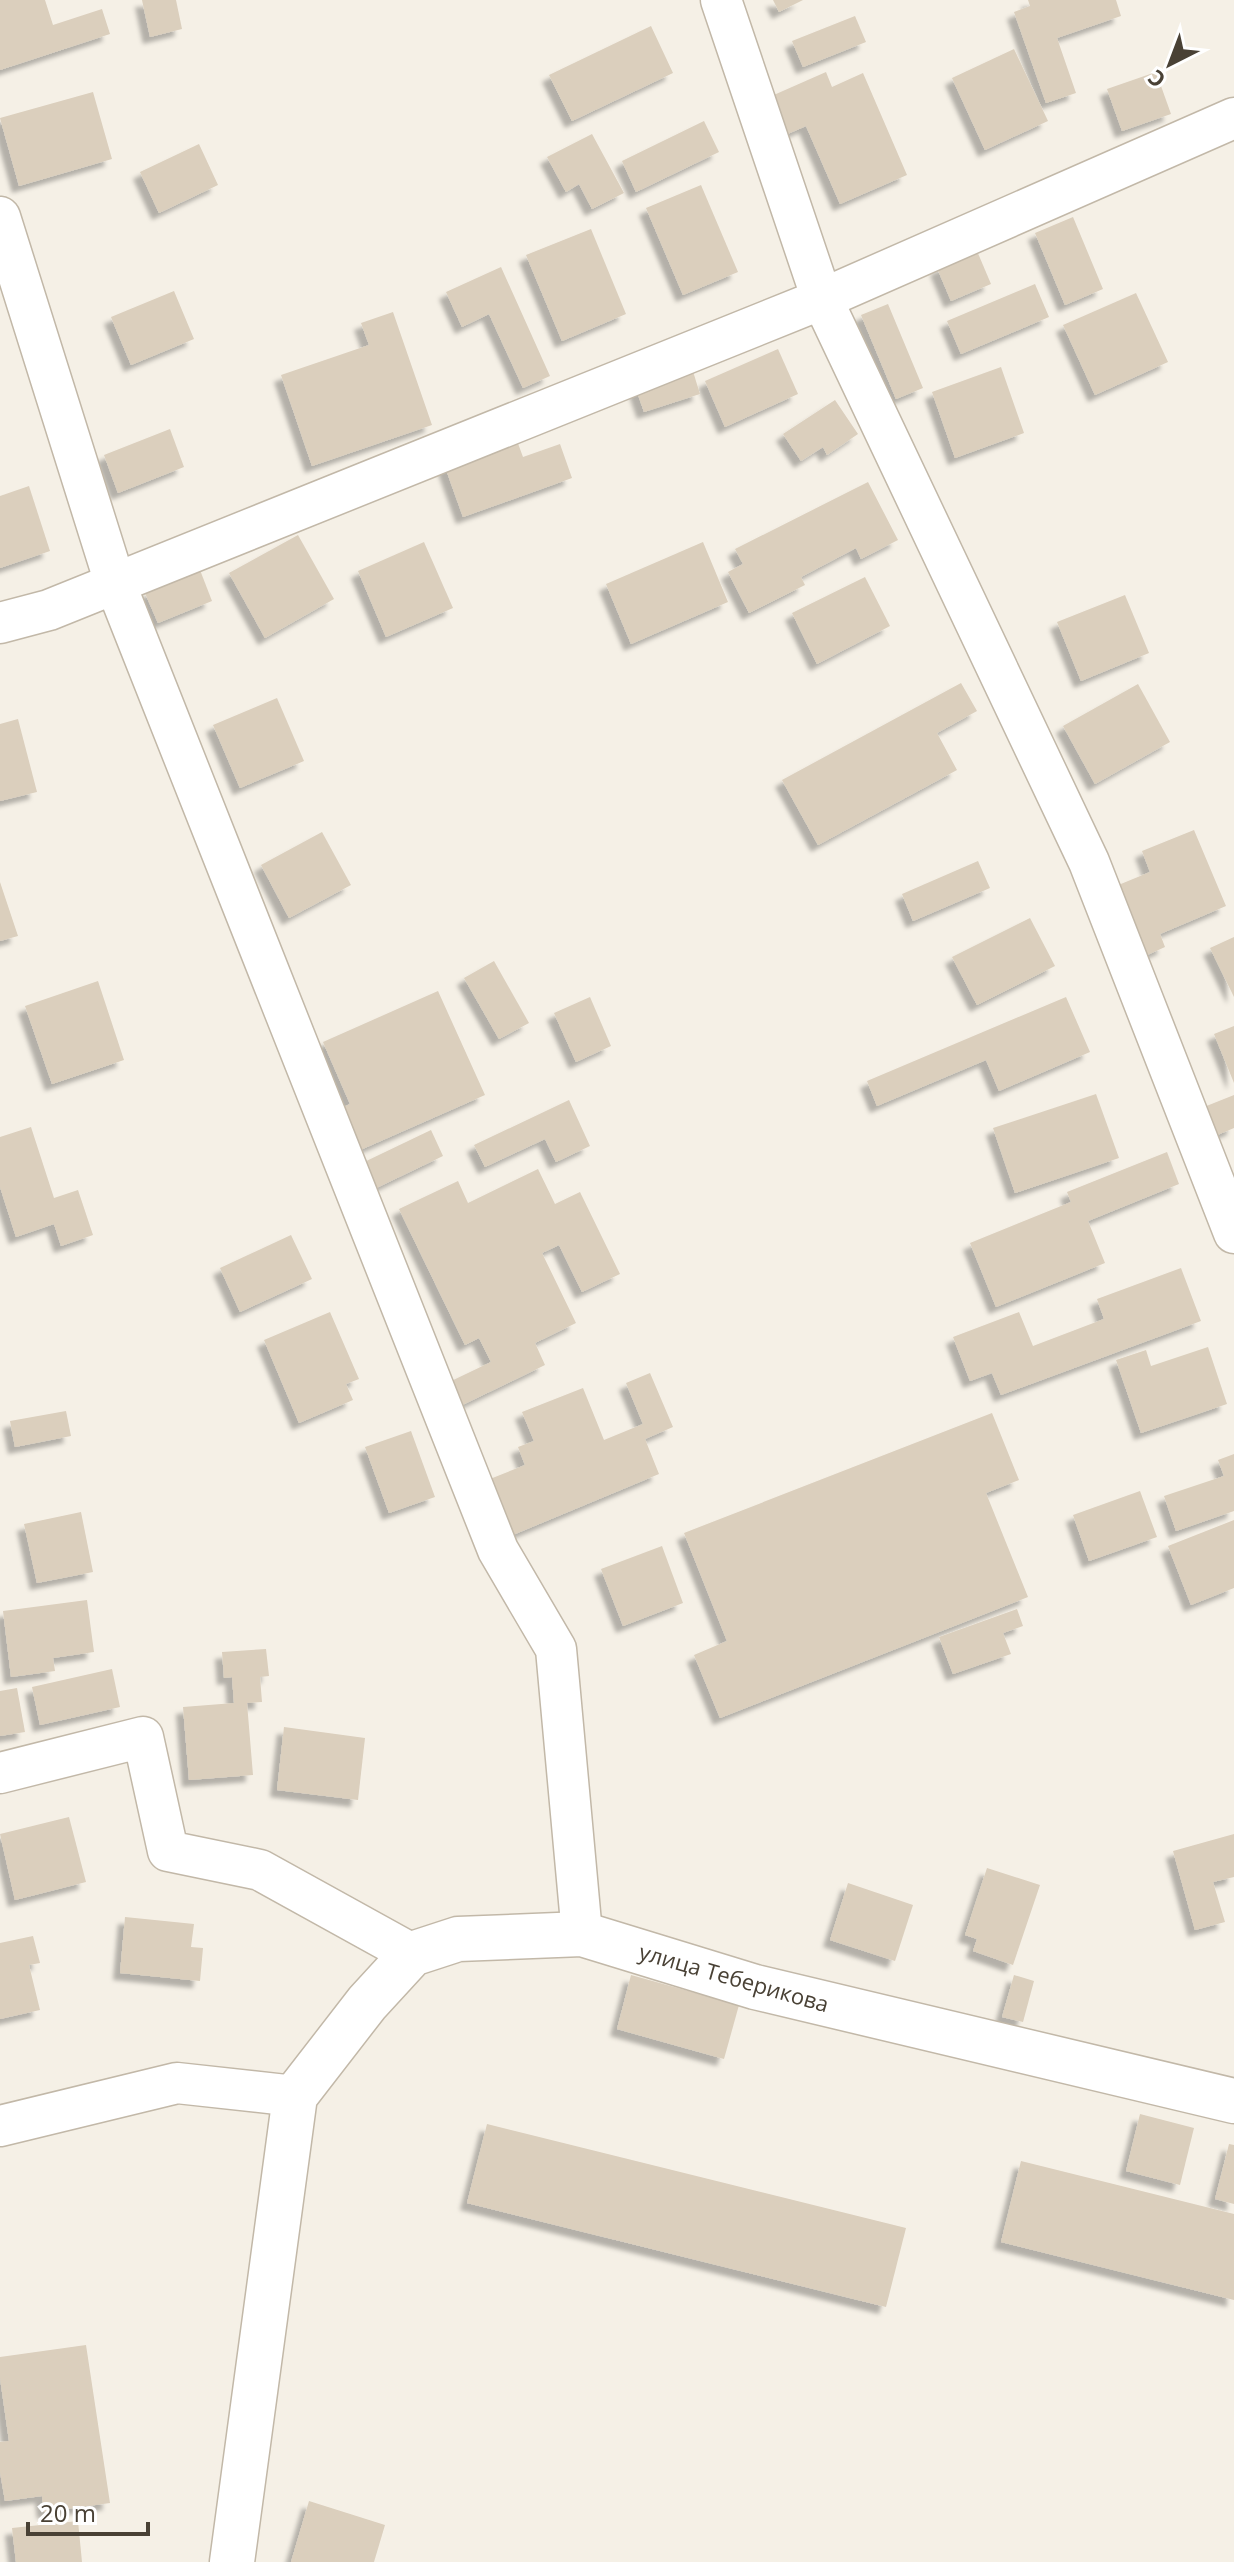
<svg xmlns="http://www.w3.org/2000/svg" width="1234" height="2562" viewBox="0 0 1234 2562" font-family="'Open Sans',sans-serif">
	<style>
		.building { fill: #dbcfbd; filter: url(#shadow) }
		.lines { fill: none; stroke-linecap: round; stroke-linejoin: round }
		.minor-casing { stroke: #c2b8a8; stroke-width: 43 }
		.tertiary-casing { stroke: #c2b8a8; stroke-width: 47 }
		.minor { stroke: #fff; stroke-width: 40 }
		.tertiary { stroke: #fff; stroke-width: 44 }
		.labels { text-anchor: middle; stroke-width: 8; stroke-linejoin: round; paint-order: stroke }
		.street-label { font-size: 22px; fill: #494135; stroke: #fff }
	</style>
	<defs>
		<filter id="shadow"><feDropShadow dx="-7" dy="7" stdDeviation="2" flood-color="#0004"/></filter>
	</defs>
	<rect width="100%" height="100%" fill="#f5f0e6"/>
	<g class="building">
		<path d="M0 0H45L53 25 102 9 110 34 0 70Z"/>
		<path d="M142 0H176L182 29 150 37Z"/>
		<path d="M773 0H803L779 12Z"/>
		<path d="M1028 0H1116L1121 16 1057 38 1076 93 1046 103 1014 12 1030 6Z"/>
		<path d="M855 16 866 42 803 67 792 41Z"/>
		<path d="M651 26 673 73 572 121 549 75Z"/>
		<path d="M1014 49 1048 121 985 150 952 78Z"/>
		<path d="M826 72 832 87 863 73 907 175 840 204 806 126 783 136 767 98Z"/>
		<path d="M1156 72 1171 114 1122 131 1107 89Z"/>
		<path d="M93 92 112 159 19 186 0 118Z"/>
		<path d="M704 121 719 152 636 192 622 161Z"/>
		<path d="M592 134 624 193 592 209 579 184 566 192 547 157Z"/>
		<path d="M199 144 218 185 159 213 140 172Z"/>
		<path d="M701 185 738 272 683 295 646 208Z"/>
		<path d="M1073 217 1103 289 1065 305 1035 233Z"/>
		<path d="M591 229 626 314 562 341 526 255Z"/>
		<path d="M977 251 991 284 951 301 937 268Z"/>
		<path d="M501 267 550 376 523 388 489 314 462 327 446 292Z"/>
		<path d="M1035 284 1049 317 961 354 947 321Z"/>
		<path d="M174 291 194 339 131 365 111 317Z"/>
		<path d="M1136 293 1168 362 1095 395 1063 325Z"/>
		<path d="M888 304 923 388 896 399 861 315Z"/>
		<path d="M393 312 432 425 312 466 281 375 369 345 361 323Z"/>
		<path d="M778 349 798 394 725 427 705 381Z"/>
		<path d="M691 365 700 394 644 412 634 383Z"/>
		<path d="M1001 367 1024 433 955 458 932 392Z"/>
		<path d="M835 400 858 434 827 455 823 447 801 461 783 434Z"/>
		<path d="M170 429 184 467 118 493 104 455Z"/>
		<path d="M516 438 523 457 560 444 572 478 463 517 444 464Z"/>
		<path d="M868 482 898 540 861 559 856 548 801 577 805 585 749 613 728 572 743 564 735 549Z"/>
		<path d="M29 486 50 551 0 568V496Z"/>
		<path d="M298 535 334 599 265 638 229 573Z"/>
		<path d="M424 542 453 608 386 637 358 571Z"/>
		<path d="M703 542 728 602 631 644 606 584Z"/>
		<path d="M200 570 212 601 158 623 145 593Z"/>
		<path d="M865 577 890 626 817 664 792 613Z"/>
		<path d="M1125 595 1149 653 1081 681 1057 622Z"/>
		<path d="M961 683 977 711 937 733 957 770 818 845 782 780Z"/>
		<path d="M1138 684 1170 742 1095 784 1063 726Z"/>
		<path d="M277 698 304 761 240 788 213 725Z"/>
		<path d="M18 719 37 792 0 801V724Z"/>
		<path d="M1194 830 1226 906 1160 934 1165 947 1145 956 1116 886 1150 872 1142 851Z"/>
		<path d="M322 832 351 885 289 918 261 865Z"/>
		<path d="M978 861 990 888 913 921 902 894Z"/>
		<path d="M0 882 18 936 0 941Z"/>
		<path d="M1030 918 1055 966 977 1005 952 957Z"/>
		<path d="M1234 937V997L1210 948Z"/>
		<path d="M494 961 529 1023 499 1039 464 978Z"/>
		<path d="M98 981 124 1060 52 1084 25 1006Z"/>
		<path d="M438 991 485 1095 358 1151 339 1109 350 1104 323 1042Z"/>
		<path d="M590 997 611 1046 576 1062 554 1013Z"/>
		<path d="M1066 997 1090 1052 999 1091 986 1060 877 1106 867 1081Z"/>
		<path d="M1234 1026V1083L1214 1034Z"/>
		<path d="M1096 1094 1119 1158 1015 1193 993 1128Z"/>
		<path d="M1234 1095V1128L1215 1136 1204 1107Z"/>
		<path d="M569 1100 590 1146 556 1162 545 1139 485 1167 474 1145Z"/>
		<path d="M31 1127 54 1198 78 1190 93 1235 61 1246 54 1224 16 1237 0 1187V1137Z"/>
		<path d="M431 1130 443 1156 370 1191 358 1165Z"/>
		<path d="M1167 1152 1179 1184 1088 1221 1105 1263 996 1307 970 1243 1071 1202 1067 1192Z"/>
		<path d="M538 1169 555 1204 580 1192 620 1274 582 1292 559 1245 542 1253 576 1323 535 1343 545 1365 456 1408 445 1384 491 1362 479 1338 465 1345 399 1209 458 1181 468 1203Z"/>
		<path d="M291 1235 312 1279 240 1312 220 1268Z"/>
		<path d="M1181 1268 1201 1321 1001 1395 992 1373 970 1381 953 1337 1019 1312 1033 1346 1104 1319 1097 1299Z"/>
		<path d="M330 1312 359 1379 346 1384 353 1400 299 1423 264 1340Z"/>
		<path d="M1208 1347 1227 1404 1141 1433 1116 1360 1146 1350 1151 1366Z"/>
		<path d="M650 1373 673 1427 645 1439 659 1474 508 1537 485 1481 525 1465 518 1447 534 1441 522 1412 583 1388 604 1440 643 1424 626 1383Z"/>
		<path d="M66 1411 71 1436 15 1447 10 1421Z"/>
		<path d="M992 1413 1019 1480 986 1493 1028 1597 720 1718 694 1655 727 1641 684 1533Z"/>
		<path d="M411 1431 435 1497 389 1513 365 1447Z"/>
		<path d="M1234 1454V1511L1176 1531 1164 1496 1224 1476 1218 1460Z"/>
		<path d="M1140 1491 1157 1537 1089 1561 1073 1515Z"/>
		<path d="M81 1512 93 1572 37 1583 24 1524Z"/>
		<path d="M1234 1520V1588L1191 1605 1168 1546Z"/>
		<path d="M662 1546 683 1603 623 1626 601 1569Z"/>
		<path d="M87 1600 94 1652 53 1658 55 1671 11 1677 3 1611Z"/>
		<path d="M1017 1609 1023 1626 1003 1633 1011 1654 953 1674 939 1637Z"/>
		<path d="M266 1649 269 1676 260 1677 262 1702 247 1703 253 1775 189 1780 183 1707 234 1703 232 1677 224 1678 222 1652Z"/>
		<path d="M112 1669 120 1707 40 1725 32 1687Z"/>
		<path d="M17 1688 25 1732 0 1736V1691Z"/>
		<path d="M284 1727 365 1738 358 1800 277 1790Z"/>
		<path d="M69 1817 86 1882 15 1900 0 1834Z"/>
		<path d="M1234 1834V1877L1213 1882 1225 1922 1195 1930 1173 1851Z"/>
		<path d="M987 1868 1040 1885 1013 1965 973 1951 977 1939 965 1935Z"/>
		<path d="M848 1883 913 1905 895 1961 830 1940Z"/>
		<path d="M125 1917 194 1924 191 1947 203 1948 200 1981 120 1973Z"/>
		<path d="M33 1936 40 1963 29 1965 40 2010 0 2019V1943Z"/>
		<path d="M631 1975 739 2005 724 2059 617 2029Z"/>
		<path d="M1014 1975 1034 1981 1023 2022 1002 2017Z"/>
		<path d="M1140 2114 1194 2128 1180 2185 1126 2171Z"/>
		<path d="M487 2124 906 2228 886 2307 467 2203Z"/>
		<path d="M1229 2144 1234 2145V2204L1215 2199Z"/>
		<path d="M1021 2161 1234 2214V2300L1001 2242Z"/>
		<path d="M86 2345 110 2503 44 2512 42 2496 5 2501 0 2472V2442L9 2441 0 2378V2357Z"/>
		<path d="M309 2501 385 2525 374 2562H291Z"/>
		<path d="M78 2521 82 2562H16L12 2528Z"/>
	</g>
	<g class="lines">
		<g class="minor-casing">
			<g id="minor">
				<path d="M721 0 822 299 1089 862 1234 1233"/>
				<path d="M0 217 115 583 498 1550 556 1649 582 1934"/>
				<path d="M0 623 49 610 822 299 1234 118"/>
				<path d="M0 1773 143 1737 168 1851 260 1870 412 1954"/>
				<path d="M0 2126 177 2083 295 2096"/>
			</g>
		</g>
		<g class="tertiary-casing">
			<path id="tertiary" d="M232 2562 295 2096 367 2003 412 1954 458 1939 582 1934 755 1987 1234 2101"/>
		</g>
		<use href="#minor" class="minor"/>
		<use href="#tertiary" class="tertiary"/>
	</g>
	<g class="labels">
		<g class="street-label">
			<text transform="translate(734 1978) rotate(16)" y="8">улица Теберикова</text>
		</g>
	</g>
	<g transform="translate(1170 64) rotate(222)" stroke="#ffffff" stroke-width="6" paint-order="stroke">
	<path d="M0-6L14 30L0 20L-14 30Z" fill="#494135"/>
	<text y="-12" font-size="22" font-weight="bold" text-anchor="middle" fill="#494135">С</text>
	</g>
	<path d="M28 2522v12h120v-12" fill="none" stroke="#494135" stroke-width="4"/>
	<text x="40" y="2522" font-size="24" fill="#494135" stroke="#ffffff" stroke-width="6" paint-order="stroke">20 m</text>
</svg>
